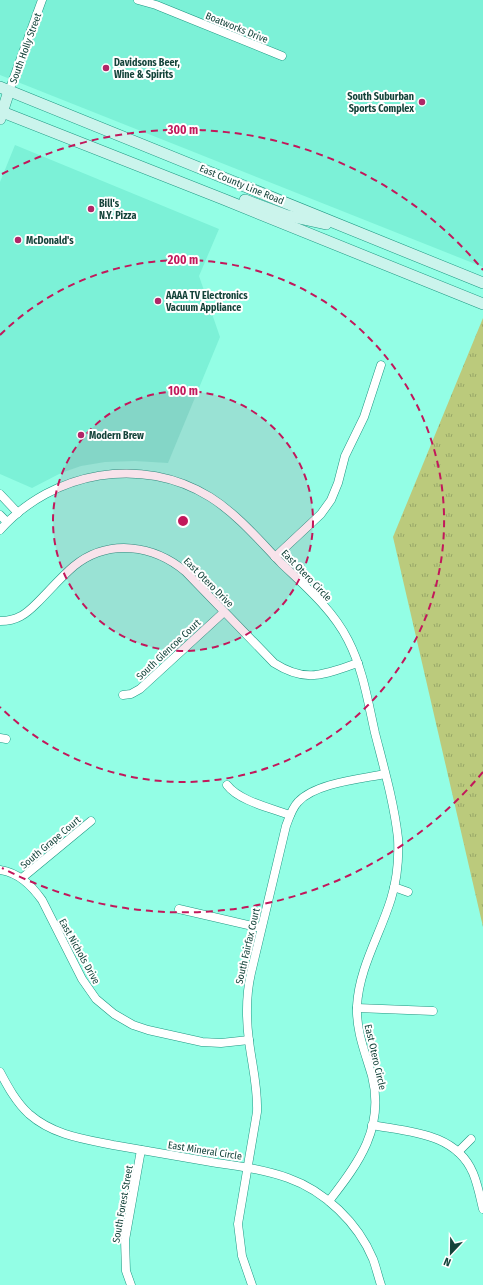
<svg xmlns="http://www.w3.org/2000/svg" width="483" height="1285" viewBox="0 0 483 1285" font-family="'Fira Sans Condensed',sans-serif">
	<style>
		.built { fill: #7cf1d7 }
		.grass { fill: url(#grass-tufts) }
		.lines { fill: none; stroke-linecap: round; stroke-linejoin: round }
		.street-casing { stroke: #1f9883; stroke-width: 9 }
		.secondary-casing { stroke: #1f9883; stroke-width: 12 }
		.street { stroke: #fff; stroke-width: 8 }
		.secondary { stroke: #cbf4ec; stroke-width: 11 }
		.ring { fill: none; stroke: #c2185b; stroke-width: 2; stroke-dasharray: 7 5 }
		.poi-dot { fill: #b02667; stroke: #fff; stroke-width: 1.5 }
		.labels { text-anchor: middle; stroke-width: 4; stroke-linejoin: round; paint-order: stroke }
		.street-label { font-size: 10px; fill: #14433a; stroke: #fff }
		.poi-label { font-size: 10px; font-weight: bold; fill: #14433a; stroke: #fff; text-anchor: start }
		.centre { fill: #c2185b; stroke: #fff; stroke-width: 2 }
		.ring-label { font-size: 12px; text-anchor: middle; font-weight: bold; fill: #c2185b; stroke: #fff; stroke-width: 4; stroke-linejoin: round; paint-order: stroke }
	</style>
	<defs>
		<pattern id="grass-tufts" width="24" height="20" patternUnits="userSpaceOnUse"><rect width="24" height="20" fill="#bbca7c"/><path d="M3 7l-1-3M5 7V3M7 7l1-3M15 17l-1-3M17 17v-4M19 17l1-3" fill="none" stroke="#97a667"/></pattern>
	</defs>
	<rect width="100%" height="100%" fill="#93fee5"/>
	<g class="built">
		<path d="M0 0H483V267L0 75Z"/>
		<path d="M15 145 219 229 199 276 220 337 168 463 135 461 105 462 81 466 61 473 32 488 0 474V182Z"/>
	</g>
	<path class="grass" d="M483 318V927L393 537Z"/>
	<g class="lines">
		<g class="street-casing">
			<g id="street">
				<path d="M138 0 156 5 282 56"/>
				<path d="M9 91 42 0"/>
				<path d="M0 494 18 513"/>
				<path d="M0 515 7 522"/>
				<path d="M0 530C53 471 142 455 210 497 237 514 259 540 281 563 305 586 333 610 348 640 363 669 368 702 375 733 384 768 394 803 398 838 399 858 397 880 391 899 380 935 359 968 357 1006 356 1031 365 1052 372 1076 385 1127 359 1163 329 1201"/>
				<path d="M275 557 321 514 331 500 338 483 345 456 364 417 381 365"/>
				<path d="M0 621C7 621 14 620 21 616 27 613 32 608 37 603 49 591 61 577 74 566 109 538 154 545 186 572L274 663C307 684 324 674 358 663"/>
				<path d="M123 695 131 694 140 689 224 612"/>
				<path d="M0 738 6 739"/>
				<path d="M227 785C239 801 271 808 290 815"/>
				<path d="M0 870C19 873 31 885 42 900L82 979 96 999 114 1014 133 1025 148 1030 202 1042 221 1043 249 1040"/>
				<path d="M22 878 91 821"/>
				<path d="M394 887 408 892"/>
				<path d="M179 909 261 928"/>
				<path d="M357 1008 433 1011"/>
				<path d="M0 1072C8 1087 16 1102 29 1114 53 1135 83 1139 113 1145 148 1151 182 1157 217 1163 241 1166 265 1170 288 1178 325 1191 358 1223 373 1259 376 1267 378 1276 381 1285"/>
				<path d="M372 1125C410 1132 456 1133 473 1173 478 1185 480 1197 483 1209"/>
				<path d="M458 1152 471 1139"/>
				<path d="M131 1285 126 1271 125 1240 141 1150"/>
				<path d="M252 1285 242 1256 238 1224 257 1112C258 1087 252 1065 249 1041 246 1018 246 995 251 973L286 826C289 818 292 808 298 802 315 783 361 779 385 774"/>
			</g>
		</g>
		<g class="secondary-casing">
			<g id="secondary">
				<path d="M0 87 483 283"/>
				<path d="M0 111 223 199 483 304"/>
				<path d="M0 119 9 91"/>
				<path d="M245 200 285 215 326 224"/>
			</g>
		</g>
		<use href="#street" class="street"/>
		<use href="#secondary" class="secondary"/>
	</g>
	<circle cx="183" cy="521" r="130" fill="#c2185b" fill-opacity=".12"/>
	<g class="ring">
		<circle cx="183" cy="521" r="130"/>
		<path d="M0 335A261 261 0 1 1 0 707"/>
		<path d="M483 772A391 391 0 0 1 2 868M2 174A391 391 0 0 1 483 270"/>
	</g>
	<g class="poi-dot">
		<circle cx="106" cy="68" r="4"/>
		<circle cx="422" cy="102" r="4"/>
		<circle cx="91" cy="209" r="4"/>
		<circle cx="18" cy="240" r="4"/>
		<circle cx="158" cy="301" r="4"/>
		<circle cx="81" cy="435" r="4"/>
	</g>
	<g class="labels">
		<g class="street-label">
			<text transform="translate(237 27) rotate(22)" y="4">Boatworks Drive</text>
			<text transform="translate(25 48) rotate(-70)" y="4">South Holly Street</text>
			<text transform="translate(242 184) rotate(22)" y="4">East County Line Road</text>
			<text transform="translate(307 575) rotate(46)" y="4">East Otero Circle</text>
			<text transform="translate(209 582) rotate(45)" y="4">East Otero Drive</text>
			<text transform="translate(168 649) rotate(-43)" y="4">South Glencoe Court</text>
			<text transform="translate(50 842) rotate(-40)" y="4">South Grape Court</text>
			<text transform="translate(247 946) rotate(-77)" y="4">South Fairfax Court</text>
			<text transform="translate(80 951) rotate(61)" y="4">East Nichols Drive</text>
			<text transform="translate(376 1057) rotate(77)" y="4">East Otero Circle</text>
			<text transform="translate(205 1150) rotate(9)" y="4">East Mineral Circle</text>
			<text transform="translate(122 1204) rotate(-80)" y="4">South Forest Street</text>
		</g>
		<g class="poi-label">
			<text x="114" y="66">Davidsons Beer,<tspan x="114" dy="12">Wine &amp; Spirits</tspan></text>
			<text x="414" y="100" text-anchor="end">South Suburban<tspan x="414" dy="12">Sports Complex</tspan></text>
			<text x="99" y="207">Bill's<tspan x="99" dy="12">N.Y. Pizza</tspan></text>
			<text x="26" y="244">McDonald's</text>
			<text x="166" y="299">AAAA TV Electronics<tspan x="166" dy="12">Vacuum Appliance</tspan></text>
			<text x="89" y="439">Modern Brew</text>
		</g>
	</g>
	<circle cx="183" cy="521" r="6" class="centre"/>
	<g class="ring-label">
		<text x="183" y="134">300 m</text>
		<text x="183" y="264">200 m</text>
		<text x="183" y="395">100 m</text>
	</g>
	<g transform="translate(451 1253) rotate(202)" stroke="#ffffff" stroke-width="3" paint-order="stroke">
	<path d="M0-3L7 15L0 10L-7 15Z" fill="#14433a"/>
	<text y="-6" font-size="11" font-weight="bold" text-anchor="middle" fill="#14433a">N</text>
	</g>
</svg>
